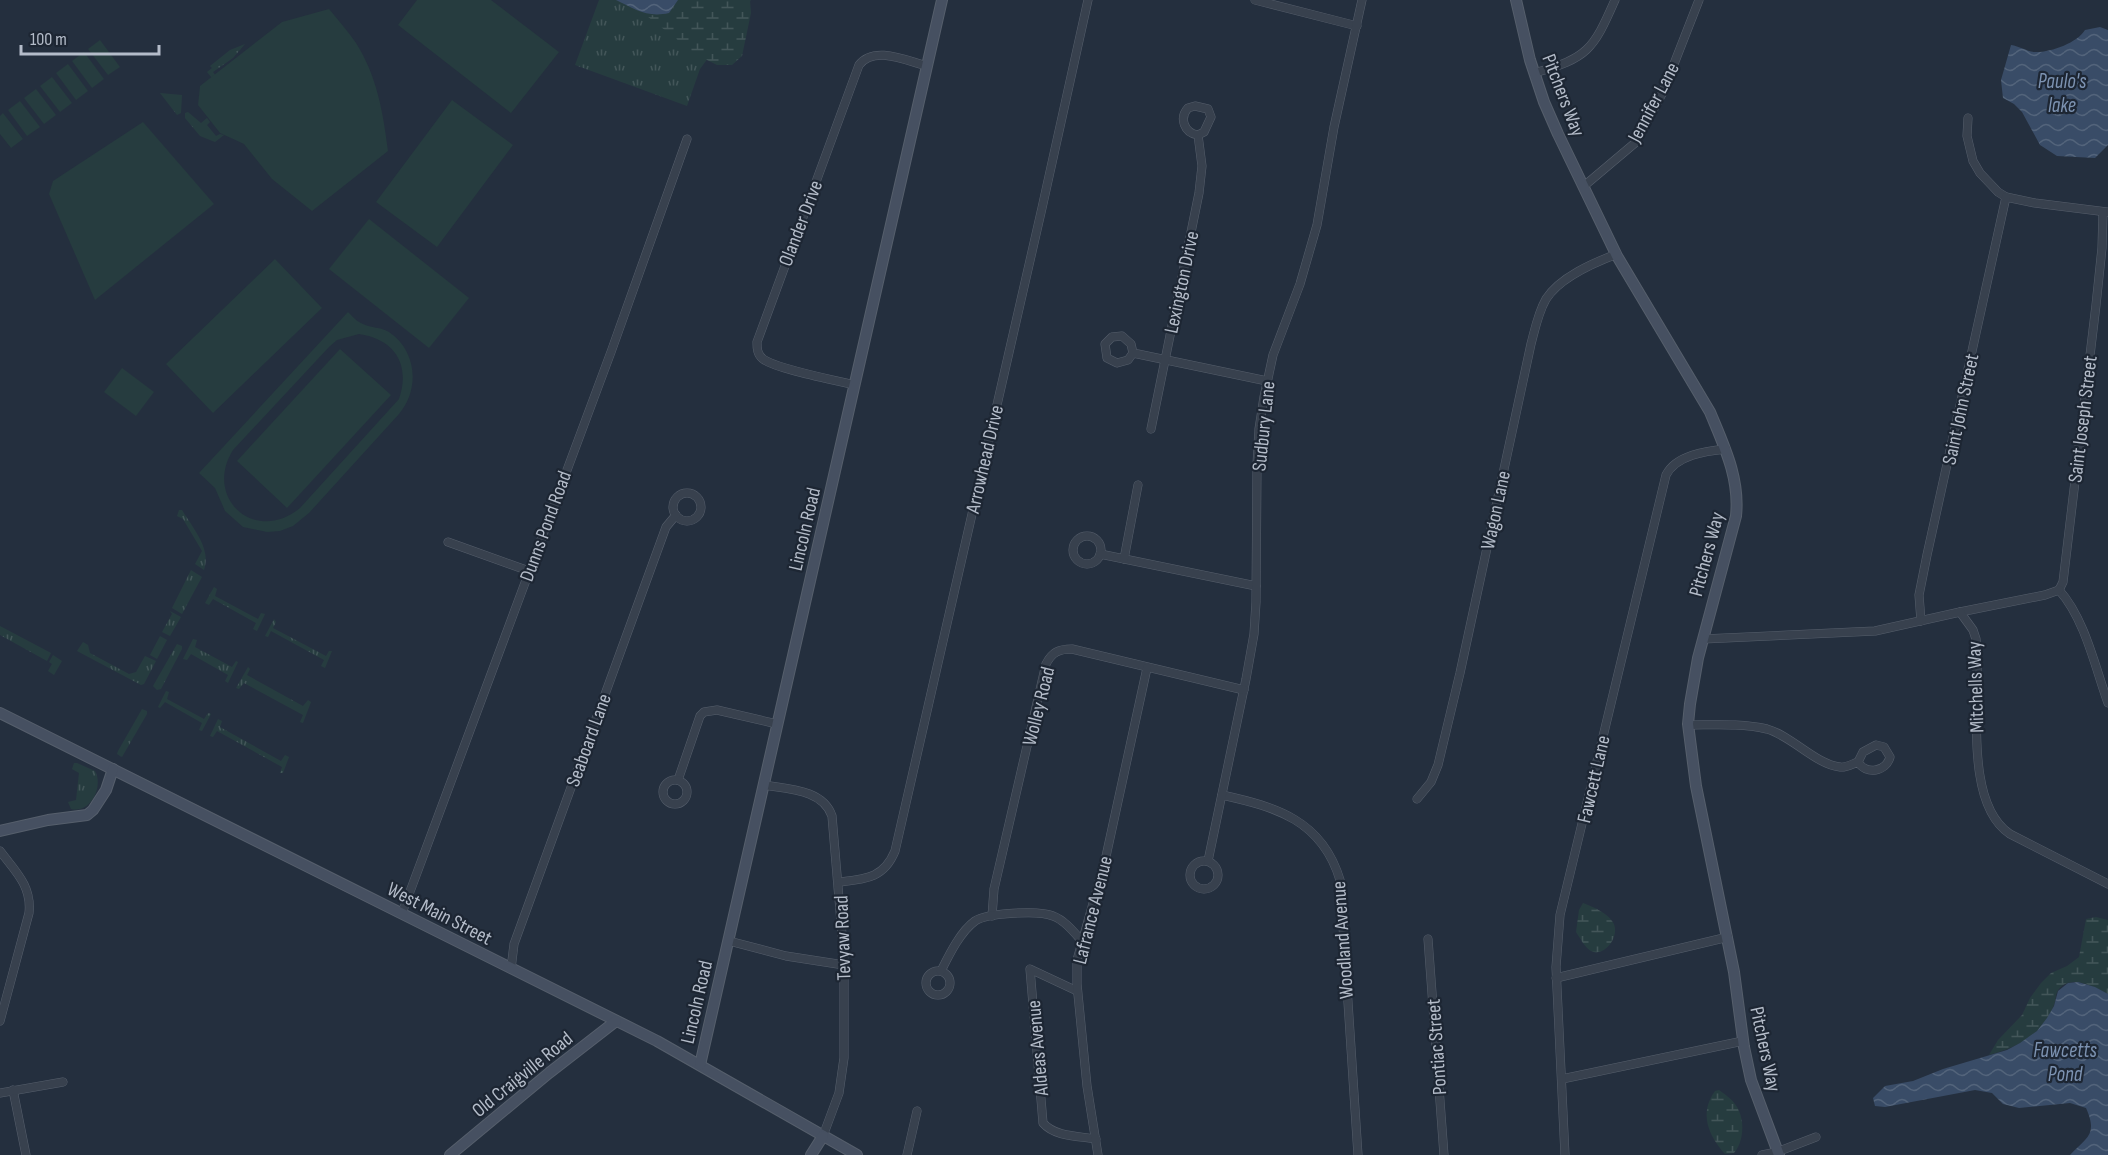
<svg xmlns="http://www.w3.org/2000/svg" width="2108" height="1155" viewBox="0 0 2108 1155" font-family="'Sofia Sans Condensed',sans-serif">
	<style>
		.grass { fill: url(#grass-tufts) }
		.wetland { fill: url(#wetland-marsh) }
		.pitch { fill: #263c3f; fill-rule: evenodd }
		.water { fill: url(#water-waves) }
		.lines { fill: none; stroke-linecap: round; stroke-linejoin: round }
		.street-casing { stroke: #565f6c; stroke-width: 9 }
		.secondary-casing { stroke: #565f6c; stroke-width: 12 }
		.street { stroke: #38414e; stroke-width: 8 }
		.secondary { stroke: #465061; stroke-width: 10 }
		.labels { text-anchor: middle; stroke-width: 4.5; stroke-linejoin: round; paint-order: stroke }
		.street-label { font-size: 20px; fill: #b4bcc9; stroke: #1d2633 }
		.water-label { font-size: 21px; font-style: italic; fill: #7c92b1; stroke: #1d2633 }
	</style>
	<defs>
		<pattern id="grass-tufts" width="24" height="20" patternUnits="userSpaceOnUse" patternTransform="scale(1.5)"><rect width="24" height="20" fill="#263c3f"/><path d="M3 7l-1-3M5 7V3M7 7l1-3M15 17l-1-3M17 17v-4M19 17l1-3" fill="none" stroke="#435659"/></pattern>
		<pattern id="wetland-marsh" width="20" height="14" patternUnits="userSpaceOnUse" patternTransform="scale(1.5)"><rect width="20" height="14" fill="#263c3f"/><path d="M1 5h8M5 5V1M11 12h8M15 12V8" fill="none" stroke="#435659"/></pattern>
		<pattern id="water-waves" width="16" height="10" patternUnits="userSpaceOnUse" patternTransform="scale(1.5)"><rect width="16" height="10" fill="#394c67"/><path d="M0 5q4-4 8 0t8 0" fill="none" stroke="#53647b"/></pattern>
	</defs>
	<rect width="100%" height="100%" fill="#242f3e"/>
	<g class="grass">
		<path d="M599 0H751L700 69 687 106 575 65Z"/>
		<path d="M245 44 233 58 213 72 215 75 212 78 207 72 212 68 210 66 230 50Z"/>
		<path d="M160 93 182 95 181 113 177 115Z"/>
		<path d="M188 112 201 123 207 118 210 122 207 125 216 136 220 134 224 135 215 142 200 136 185 118V113Z"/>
		<path d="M179 510H182C192 527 212 549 204 570L195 564 202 551 183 519 177 516Z"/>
		<path d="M191 570 202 577 182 614 172 608Z"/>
		<path d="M214 587 217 589 215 596 258 619 261 613 265 614 257 631 253 629 256 623 213 599 209 605 205 603Z"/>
		<path d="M170 611 181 617 170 636 162 632 172 614Z"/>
		<path d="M274 619 276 622 273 628 326 656 329 651H332L325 668 321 666 324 660 271 631 268 637 265 636Z"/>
		<path d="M0 626 51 653 47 661 0 635Z"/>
		<path d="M160 636 167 640 157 659 150 655Z"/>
		<path d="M193 639 197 640 195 647 232 667 236 661 238 662 228 683 225 681 228 675 191 654 187 660 183 659Z"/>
		<path d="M83 642 88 645 90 653 129 674 136 672 145 656 156 661 144 684 141 685 77 651Z"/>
		<path d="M177 644 182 646V649L161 689 157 690 153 686Z"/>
		<path d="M53 655 62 661 54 675 48 671 52 664 49 662Z"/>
		<path d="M248 667 250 669 247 675 303 706 308 700 311 702 303 723 300 722 303 715 244 683 239 689 236 688Z"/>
		<path d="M166 691 169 692 167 699 204 719 208 713 211 714 202 731 199 730 202 723 165 702 160 708 158 707Z"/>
		<path d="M142 709 147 711V714L122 757 117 754 118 751Z"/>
		<path d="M218 719 222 721 220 727 281 761 285 755 289 757 283 773H280L282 767 217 731 213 737 210 736Z"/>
		<path d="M74 763H77L95 771C104 787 90 814 71 809L68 802 76 800 79 773 72 769Z"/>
	</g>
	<g class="wetland">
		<path d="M678 0H750L751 13 742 56 732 65H717L697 55 643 13 656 16 669 13Z"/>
		<path d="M1583 903C1593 907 1606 912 1612 921 1622 933 1606 958 1591 951 1585 948 1580 938 1576 932L1579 910Z"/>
		<path d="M2096 917 2108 920V994C2095 987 2068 972 2057 992 2055 996 2056 1001 2054 1005 2051 1014 2044 1023 2039 1029 2026 1043 2007 1050 1989 1055L1998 1040 2022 1015 2030 998 2041 983 2051 973 2067 966 2079 957 2086 919Z"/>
		<path d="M1719 1090C1726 1095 1733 1100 1737 1107 1745 1120 1744 1142 1734 1153L1725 1154C1708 1135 1699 1113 1715 1091Z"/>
	</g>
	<g class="pitch">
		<path d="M417 0H491L559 52 511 113 398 25Z"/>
		<path d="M329 9C338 20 348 31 356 43 377 76 383 112 388 151L312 211 272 179 244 144 220 133 198 105 200 86 282 22Z"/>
		<path d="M100 40 120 67 108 75 88 49Z"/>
		<path d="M84 52 104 79 92 88 72 61Z"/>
		<path d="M68 64 88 91 76 100 56 73Z"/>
		<path d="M52 77 72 103 60 112 40 86Z"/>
		<path d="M36 89 56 115 44 124 24 98Z"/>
		<path d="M452 100 513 145 437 247 376 202Z"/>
		<path d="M20 101 40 127 27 136 8 110Z"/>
		<path d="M3 113 23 139 11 148 0 134V116Z"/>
		<path d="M143 122 214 204 95 300 49 194 53 181Z"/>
		<path d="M369 219 469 298 429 348 329 269Z"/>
		<path d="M275 259 322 308 213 413 166 364Z"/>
		<path d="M348 312C352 316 357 322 363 324 371 328 381 327 389 332 417 351 420 389 399 414L309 513 293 526 280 531 267 532 243 527 225 511 215 488 199 473ZM359 334C394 339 411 364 399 399L300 508C255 545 203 498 233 450L329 347 337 340Z"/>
		<path d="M340 349 391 395 287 508 237 461Z"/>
		<path d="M122 368 154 392 136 416 104 392Z"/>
	</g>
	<g class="water">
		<path d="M616 0H678L669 13C647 18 635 9 616 0Z"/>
		<path d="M2100 27 2108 30V145L2095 158 2057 156 2040 145 2022 112 2014 104 2003 98 2001 80 2011 45C2019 46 2026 51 2034 52 2050 53 2077 43 2085 30Z"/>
		<path d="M2078 982 2095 987 2108 994V1155H2070C2087 1137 2098 1135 2086 1108L2070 1103 2019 1108 2003 1104 1992 1093 1975 1090 1885 1107 1875 1106 1873 1098 1885 1086 1913 1081 1943 1069 2007 1050 2020 1043 2037 1031 2047 1018 2054 1006 2058 991 2068 983Z"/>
	</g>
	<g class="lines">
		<g class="street-casing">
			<g id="street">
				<path d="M1255 0 1357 26"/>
				<path d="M1534 73C1588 58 1593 50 1615 0"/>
				<path d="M1968 118 1967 136 1973 161 1980 173 1998 192 2006 197 2035 203 2107 212"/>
				<path d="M1584 186 1635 143 1663 92 1699 0"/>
				<path d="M1133 353 1131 344 1122 336 1112 337 1105 344 1107 358 1117 363 1128 360 1133 353 1267 381"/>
				<path d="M854 385C835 380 776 369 763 359 757 354 757 348 757 342L859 65C874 45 907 61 927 66"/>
				<path d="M1151 429 1199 193 1202 166 1198 135 1204 132 1211 117 1208 109 1195 106 1188 108C1179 118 1184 133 1198 135"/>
				<circle cx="687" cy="507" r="14"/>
				<circle cx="1087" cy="550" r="14"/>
				<path d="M448 542 529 571"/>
				<path d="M1100 554 1256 586"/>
				<path d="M1124 559 1138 485"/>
				<path d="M2059 590 2063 582 2096 305 2102 248 2103 212"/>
				<path d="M2059 590C2085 619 2095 667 2108 703"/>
				<path d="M1960 612 2045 595 2059 590"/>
				<path d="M1921 621 1919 595 1927 555 2006 197"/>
				<path d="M1703 639 1875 631 1960 612 1973 630 1976 639C1982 691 1961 801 2010 834L2108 884"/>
				<path d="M1688 725C1714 725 1741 723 1767 729 1792 736 1815 764 1840 767 1846 768 1852 764 1858 762L1863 752 1876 745 1884 747 1890 757C1886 772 1866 775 1858 762"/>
				<path d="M678 780 700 716 704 712 717 710 777 724"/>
				<circle cx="675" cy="792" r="12"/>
				<path d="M764 785C787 789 823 789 832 816L844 958V1058L839 1093 823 1136"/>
				<path d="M1222 795C1276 807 1322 820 1340 880L1358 1155"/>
				<path d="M1417 799 1431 782 1438 765 1460 673 1531 344C1535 329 1538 313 1546 299 1560 277 1593 263 1617 254"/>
				<path d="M0 851C15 871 32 886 29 913L0 1021"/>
				<circle cx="1204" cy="875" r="14"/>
				<path d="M1208 861 1246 679 1254 634 1256 602 1257 465 1259 429 1264 397 1273 355 1300 284 1317 225 1334 127 1362 0"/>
				<path d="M839 882C866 879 884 878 895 851L1042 208 1088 0"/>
				<path d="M402 913 611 352 687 139"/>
				<path d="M992 916 994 889 1046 664C1052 652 1059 649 1072 649L1244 690"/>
				<path d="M1428 939 1444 1155"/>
				<path d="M729 941 786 956 844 965"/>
				<path d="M511 969 514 944 666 527 676 515"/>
				<circle cx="938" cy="983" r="12"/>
				<path d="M941 971C949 955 960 932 975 921 987 913 1039 910 1053 916 1064 920 1073 931 1081 940"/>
				<path d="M1556 978 1728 937"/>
				<path d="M1077 991 1030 969 1043 1123C1055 1137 1079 1136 1096 1139"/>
				<path d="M1562 1079 1743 1041"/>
				<path d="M13 1090 26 1155"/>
				<path d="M0 1093 63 1082"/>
				<path d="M907 1155 917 1111"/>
				<path d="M1098 1155 1087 1086 1077 984V960L1105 861 1147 668"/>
				<path d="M1565 1155 1556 967 1560 915 1666 475C1676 455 1706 451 1726 449"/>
				<path d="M1762 1155 1777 1152 1816 1137"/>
			</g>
		</g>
		<g class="secondary-casing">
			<g id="secondary">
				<path d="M1516 0 1530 60 1544 102 1558 134 1617 256 1710 412C1724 446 1740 478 1736 516L1698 658 1690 704 1688 724 1696 786 1734 972 1744 1047 1751 1080 1779 1155"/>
				<path d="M0 713 657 1041 857 1155"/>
				<path d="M0 831 48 820 87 815 93 810 106 790 113 769"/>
				<path d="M700 1065 942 0"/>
				<path d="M450 1155 549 1073 616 1021"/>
				<path d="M811 1155 823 1136"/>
			</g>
		</g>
		<use href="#street" class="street"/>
		<use href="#secondary" class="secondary"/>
	</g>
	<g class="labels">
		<g class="street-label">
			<text transform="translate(1564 95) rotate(69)" y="7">Pitchers Way</text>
			<text transform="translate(1653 102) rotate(-62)" y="7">Jennifer Lane</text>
			<text transform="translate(800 223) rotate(-69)" y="7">Olander Drive</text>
			<text transform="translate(1181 282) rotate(-78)" y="7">Lexington Drive</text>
			<text transform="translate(1960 409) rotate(-78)" y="7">Saint John Street</text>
			<text transform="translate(2082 419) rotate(-83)" y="7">Saint Joseph Street</text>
			<text transform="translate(1263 426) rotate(-84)" y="7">Sudbury Lane</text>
			<text transform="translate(984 459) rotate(-77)" y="7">Arrowhead Drive</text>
			<text transform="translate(1495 510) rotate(-78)" y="7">Wagon Lane</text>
			<text transform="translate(545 526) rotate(-70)" y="7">Dunns Pond Road</text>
			<text transform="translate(804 529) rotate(-77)" y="7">Lincoln Road</text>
			<text transform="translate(1706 554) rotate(-75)" y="7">Pitchers Way</text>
			<text transform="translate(1975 687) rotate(-92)" y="7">Mitchells Way</text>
			<text transform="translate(1038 706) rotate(-76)" y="7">Wolley Road</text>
			<text transform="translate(588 740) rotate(-70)" y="7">Seaboard Lane</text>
			<text transform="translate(1593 779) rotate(-77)" y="7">Fawcett Lane</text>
			<text transform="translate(1092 910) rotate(-76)" y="7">Lafrance Avenue</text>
			<text transform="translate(440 913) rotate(27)" y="7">West Main Street</text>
			<text transform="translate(842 938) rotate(-92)" y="7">Tevyaw Road</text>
			<text transform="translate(1342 940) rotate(-94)" y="7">Woodland Avenue</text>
			<text transform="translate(696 1002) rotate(-77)" y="7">Lincoln Road</text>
			<text transform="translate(1436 1047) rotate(-94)" y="7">Pontiac Street</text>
			<text transform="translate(1037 1048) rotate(-95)" y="7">Aldeas Avenue</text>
			<text transform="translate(1766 1049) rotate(78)" y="7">Pitchers Way</text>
			<text transform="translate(522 1074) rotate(-39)" y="7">Old Craigville Road</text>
		</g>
		<g class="water-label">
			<text x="2062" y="88">Paulo's<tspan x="2062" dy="24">lake</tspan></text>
			<text x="2065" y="1057">Fawcetts<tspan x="2065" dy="24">Pond</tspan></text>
		</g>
	</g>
	<path d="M21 45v9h138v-9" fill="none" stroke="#b4bcc9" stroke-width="3"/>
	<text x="30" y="45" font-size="18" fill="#b4bcc9" stroke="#1d2633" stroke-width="4.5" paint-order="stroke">100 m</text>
</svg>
